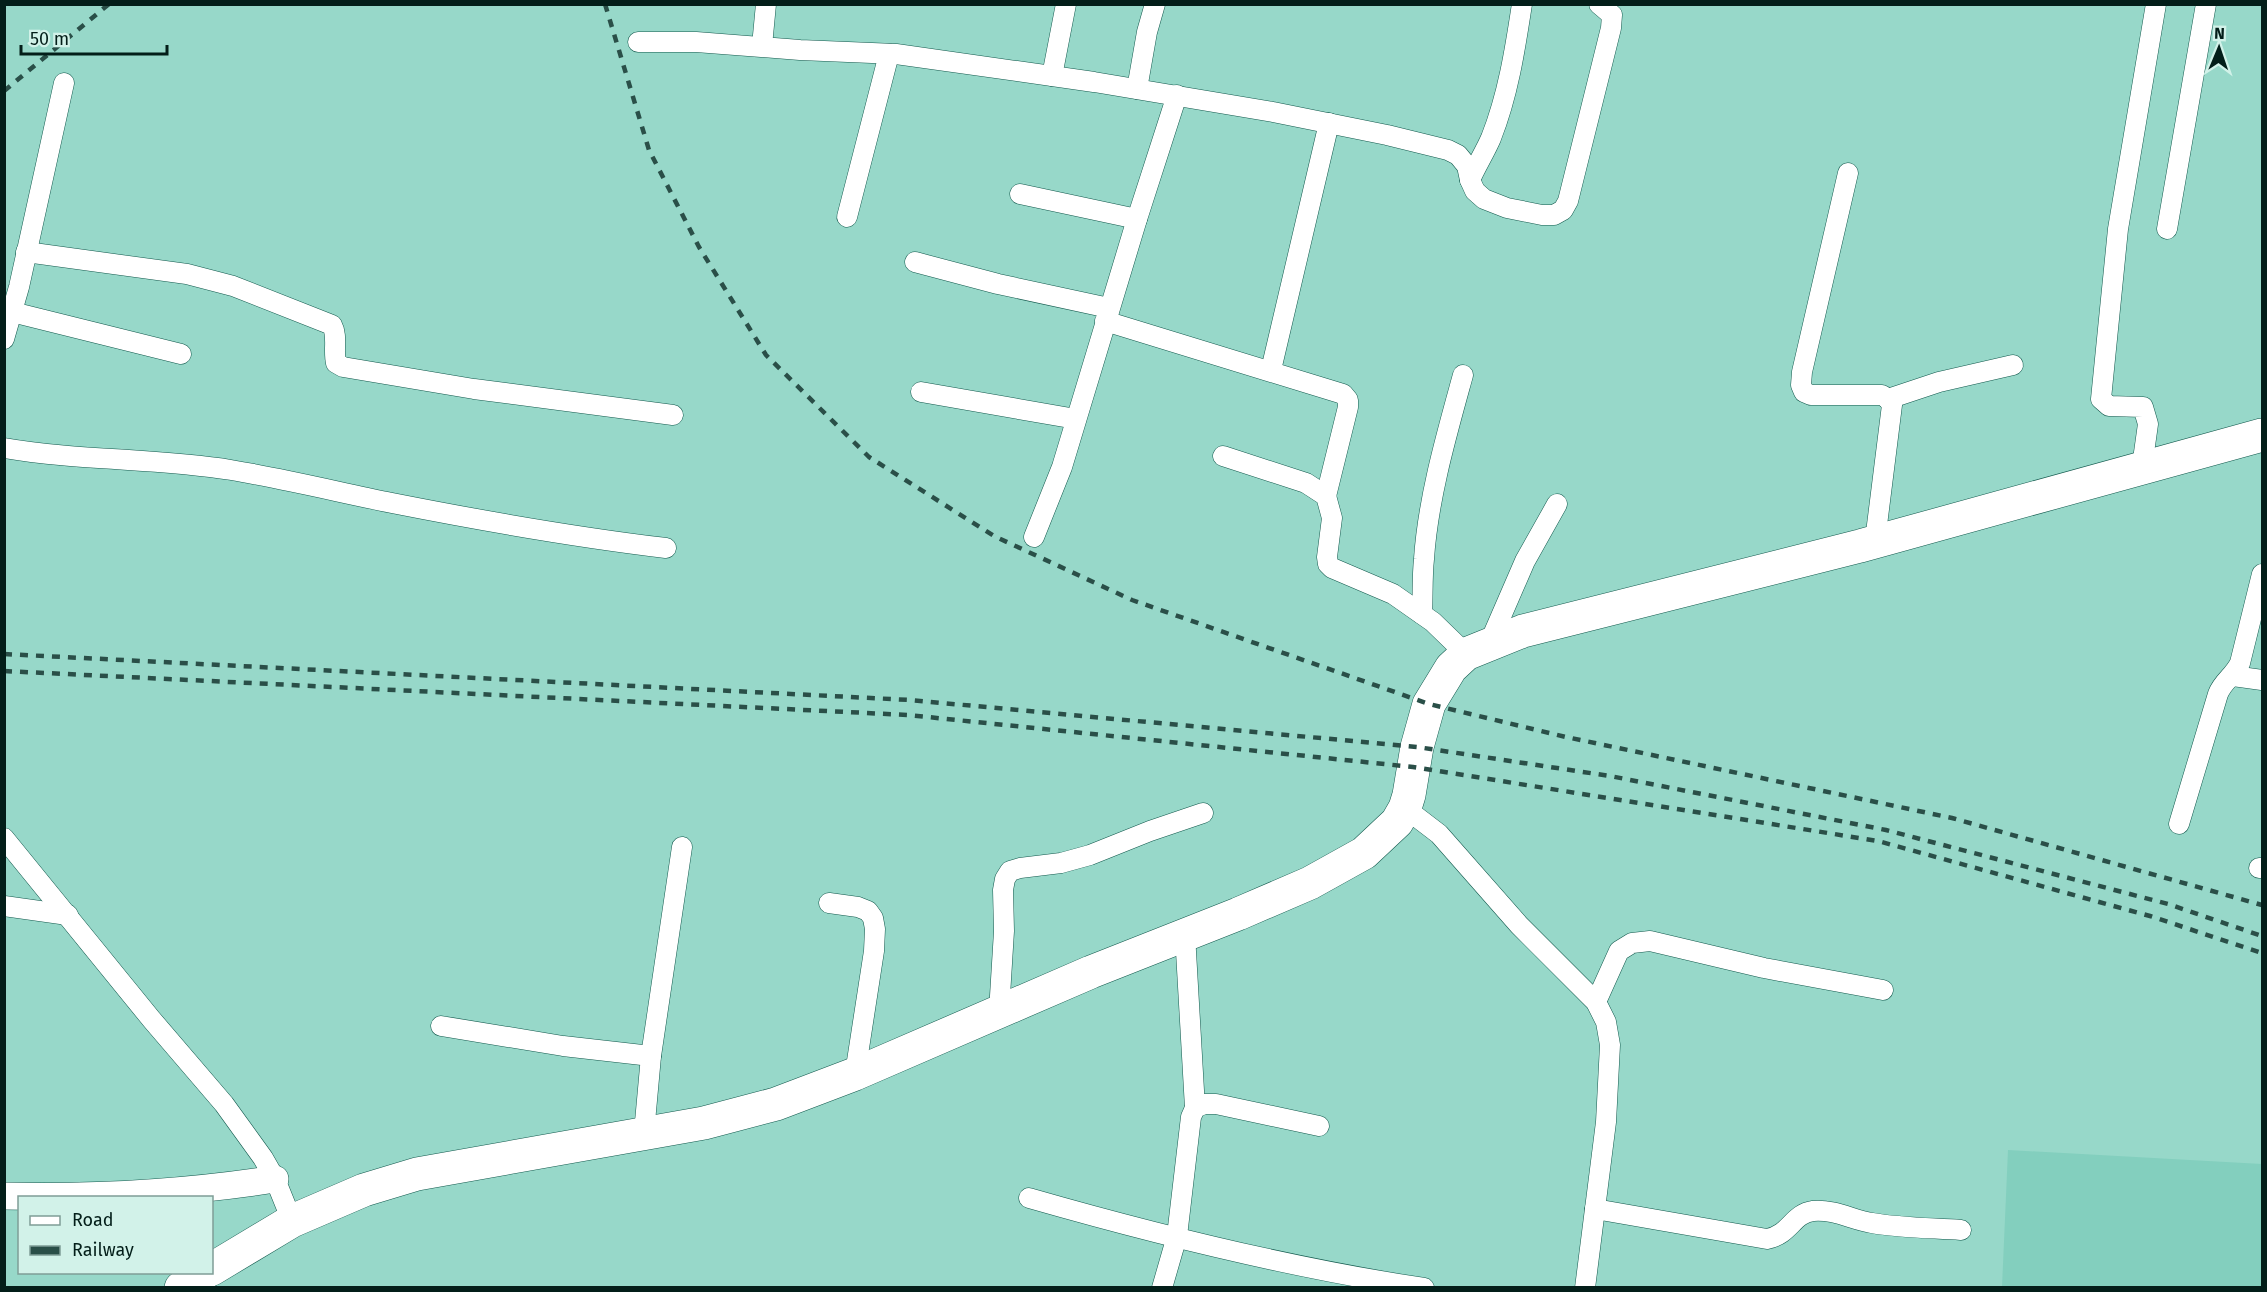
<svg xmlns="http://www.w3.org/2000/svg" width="2267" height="1292" viewBox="0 0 2267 1292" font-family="'Fira Sans',sans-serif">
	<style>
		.built { fill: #83cfbe }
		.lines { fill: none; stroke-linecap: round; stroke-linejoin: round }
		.street-casing { stroke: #12594d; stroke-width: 21 }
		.secondary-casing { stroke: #12594d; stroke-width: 28 }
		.highway-casing { stroke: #12594d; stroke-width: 34 }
		.street { stroke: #fff; stroke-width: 20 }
		.secondary { stroke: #fff; stroke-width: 27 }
		.highway { stroke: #fff; stroke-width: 33 }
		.rail { stroke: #2a4f48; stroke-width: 4.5; stroke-dasharray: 8 8; stroke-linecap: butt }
	</style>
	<rect width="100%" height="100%" fill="#97d8c9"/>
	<path class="built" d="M2008 1150 2262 1164V1287H2002Z"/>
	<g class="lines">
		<g class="street-casing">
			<g id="street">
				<path d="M638 42H696L800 50 896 54 1094 82 1273 112 1387 135 1448 150 1458 155 1467 166 1470 180 1475 191 1484 199 1507 208 1542 215H1554L1563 210 1568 201 1611 28 1612 15 1599 4"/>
				<path d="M762 46 766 4"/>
				<path d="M1052 76 1066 4"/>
				<path d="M1137 89 1147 32 1155 4"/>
				<path d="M1848 173 1802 372 1801 385 1804 392 1811 395H1882L1888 399 1892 405 1875 541"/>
				<path d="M1470 180C1476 166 1485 152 1491 138 1508 95 1515 50 1522 4"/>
				<path d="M1020 194 1137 219"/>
				<path d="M847 217 889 54"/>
				<path d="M2167 229 2206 4"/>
				<path d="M26 252 187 274 233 286 332 325C338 336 333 350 336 363L343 367 474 389 673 415"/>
				<path d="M915 262 998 284 1109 308"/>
				<path d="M12 312 181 354"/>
				<path d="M1105 321 1343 394 1348 400V407L1326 496"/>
				<path d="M4 339 19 287 64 83"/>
				<path d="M1271 370 1329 123"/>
				<path d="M921 392 1076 419"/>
				<path d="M1888 399 1939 382 2013 365"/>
				<path d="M4 448C80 461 156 458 231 470 285 479 338 492 392 503 483 521 574 537 666 548"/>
				<path d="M1223 456 1306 483 1326 496 1332 518 1327 557 1328 564 1332 568 1393 594 1433 622 1466 654"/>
				<path d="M2142 467 2148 424 2143 407 2109 406 2101 399 2118 229 2156 4"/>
				<path d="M1034 537 1062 467 1137 219 1177 95"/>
				<path d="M1422 614C1423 596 1422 577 1424 559 1428 498 1447 433 1463 375"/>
				<path d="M1489 644 1525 561 1557 504"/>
				<path d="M2233 676 2262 680"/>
				<path d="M1405 808 1439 834 1519 925 1596 1002 1606 1022 1610 1045 1606 1122 1585 1288"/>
				<path d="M2179 824 2218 694C2223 681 2234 676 2240 663L2262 574"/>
				<path d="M4 838 152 1020 224 1104 263 1158 275 1179 292 1221"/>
				<path d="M2259 868H2262"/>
				<path d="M829 903 858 907 868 911 873 918 875 929 874 951 855 1074"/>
				<path d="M4 906 68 915"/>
				<path d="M1185 934 1195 1108"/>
				<path d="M1596 1002 1619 951 1632 943 1650 941 1764 968 1883 990"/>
				<path d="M999 1012 1004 931 1003 890 1005 879 1010 871 1020 868 1061 863 1090 855 1150 831 1203 813"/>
				<path d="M441 1026 563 1046 651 1056"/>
				<path d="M644 1133 651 1056 682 847"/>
				<path d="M1029 1198C1158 1235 1291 1268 1424 1288"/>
				<path d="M1595 1209 1767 1239C1791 1234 1792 1214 1813 1211 1834 1209 1853 1220 1872 1223 1901 1228 1932 1228 1961 1230"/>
				<path d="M1162 1288 1177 1236 1191 1117 1195 1108 1204 1104H1216L1319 1126"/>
			</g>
		</g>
		<g class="secondary-casing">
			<path id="secondary" d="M4 1196C95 1198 185 1193 275 1179"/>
		</g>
		<g class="highway-casing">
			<g id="highway">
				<path d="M212 1269 292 1221 364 1190 417 1174 704 1123 776 1104 855 1074 1091 972 1238 914 1310 883 1364 853 1397 822 1405 808 1409 795 1417 747 1429 704 1451 668 1466 654 1523 631 1860 546 2262 435"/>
				<path d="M181 1288 206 1272"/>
			</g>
		</g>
		<use href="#street" class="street"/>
		<use href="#secondary" class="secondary"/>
		<use href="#highway" class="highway"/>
		<g class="rail">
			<path d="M605 4 649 150 699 247 766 355 869 457 994 536 1132 600 1429 704 1566 737 1952 818 2262 905"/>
			<path d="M4 91 109 4"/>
			<path d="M4 654 910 700 1417 747 1610 776 1886 830 2168 904 2262 936"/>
			<path d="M4 671 908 715 1413 767 1878 841 2150 916 2262 953"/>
		</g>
	</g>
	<rect width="2267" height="1292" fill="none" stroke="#031e19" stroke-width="12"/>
	<rect x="18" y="1196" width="195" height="78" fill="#d2f2e9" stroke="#7f9d96" stroke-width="1.5"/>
	<rect x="30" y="1216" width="30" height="9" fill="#ffffff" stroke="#7f9d96" stroke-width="1.5"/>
	<text x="72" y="1226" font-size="18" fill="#031e19">Road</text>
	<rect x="30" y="1246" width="30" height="9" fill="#2a4f48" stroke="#7f9d96" stroke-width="1.5"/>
	<text x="72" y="1256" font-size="18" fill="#031e19">Railway</text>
	<g transform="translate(2219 48) rotate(2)" stroke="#d2f2e9" stroke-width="4.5" paint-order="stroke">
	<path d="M0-4.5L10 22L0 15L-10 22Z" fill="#031e19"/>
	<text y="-9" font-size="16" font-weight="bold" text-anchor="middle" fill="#031e19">N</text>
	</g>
	<path d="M21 45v9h146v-9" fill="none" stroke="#031e19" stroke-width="3"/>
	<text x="30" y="45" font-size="18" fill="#031e19" stroke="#d2f2e9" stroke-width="4.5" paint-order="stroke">50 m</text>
</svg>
